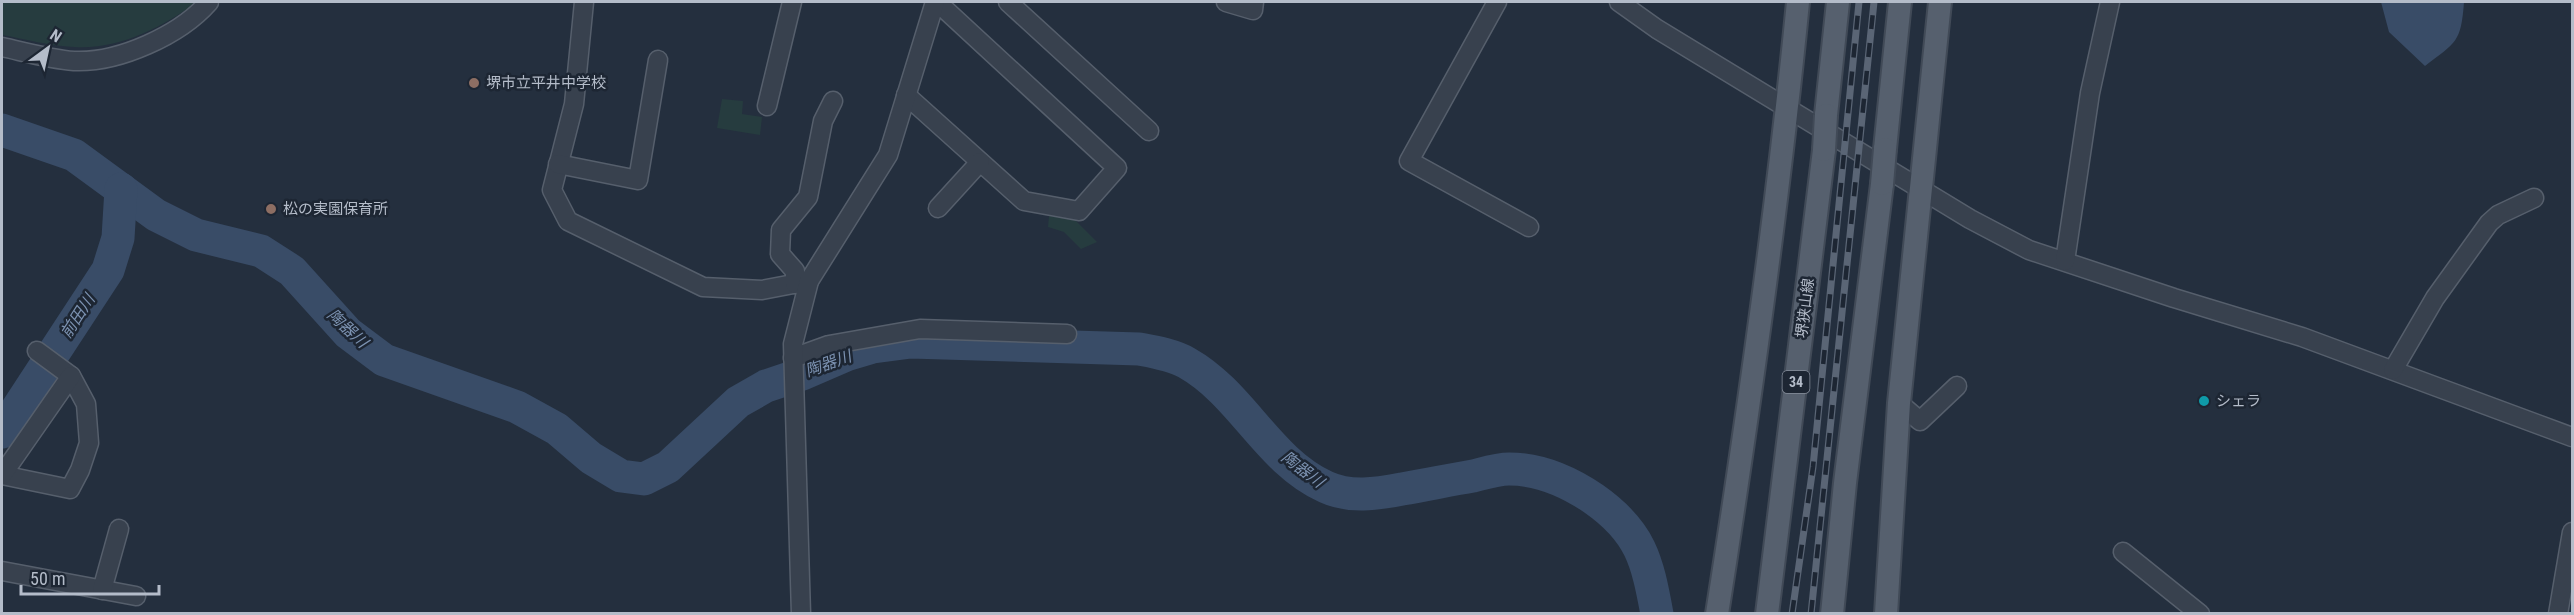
<svg xmlns="http://www.w3.org/2000/svg" width="2574" height="615" viewBox="0 0 2574 615" font-family="'Roboto Condensed','Noto Sans JP',sans-serif">
	<style>
		.green { fill: #263c3f }
		.water { fill: #394c67 }
		.lines { fill: none; stroke-linecap: round; stroke-linejoin: round }
		.river { stroke: #394c67; stroke-width: 33 }
		.minor-casing { stroke: #565f6c; stroke-width: 21 }
		.major-casing { stroke: #414a57; stroke-width: 26 }
		.minor { stroke: #38414e; stroke-width: 18 }
		.major { stroke: #56606e; stroke-width: 22 }
		.rail-casing { stroke: #5a6575; stroke-width: 7 }
		.rail { stroke: #1d2633; stroke-width: 4.5; stroke-dasharray: 14; stroke-linecap: butt }
		.major-bridge-casing { stroke: #414a57; stroke-width: 26; stroke-linecap: butt }
		.major-bridge { stroke: #56606e; stroke-width: 22 }
		.education-dot { fill: #8d6e63; stroke: #1d2633; stroke-width: 2 }
		.culture-dot { fill: #0f9aa8; stroke: #1d2633; stroke-width: 2 }
		.labels { text-anchor: middle; stroke-width: 5; stroke-linejoin: round; paint-order: stroke }
		.shield { fill: #1d2633; stroke: #878f9c; stroke-width: 1.5 }
		.shield-label { font-size: 14px; font-weight: bold; fill: #b4bcc9 }
		.poi-label { font-size: 15px; fill: #b4bcc9; stroke: #1d2633; text-anchor: start }
		.street-label { font-size: 15px; fill: #b4bcc9; stroke: #1d2633 }
		.water-label { font-size: 16px; font-style: italic; fill: #7c92b1; stroke: #1d2633 }
	</style>
	<rect width="100%" height="100%" fill="#242f3e"/>
	<g class="green">
		<path d="M2 2H197C162 27 119 50 74 47 50 46 25 39 2 35Z"/>
		<path d="M722 99 743 101 742 114 762 117 760 135 717 128Z"/>
		<path d="M1049 216 1075 220 1097 242 1081 249 1064 232 1048 227Z"/>
	</g>
	<path class="water" d="M2381 2H2464C2461 43 2456 42 2425 66L2389 32Z"/>
	<g class="lines">
		<g class="river">
			<path d="M2 130 74 155 156 215 196 235 261 251 292 271 348 333 384 360 517 407 557 429 591 458 621 476 644 479 668 467 738 402 766 386 802 374 846 355 873 347 911 342 1139 349C1155 352 1173 355 1187 363 1242 394 1268 461 1326 487 1350 498 1376 494 1402 489 1426 485 1449 480 1473 476 1485 473 1498 469 1509 469 1540 469 1569 482 1594 499 1641 532 1647 560 1657 614"/>
			<path d="M2 432 108 270 118 238 121 189"/>
		</g>
		<g class="minor-casing">
			<g id="minor">
				<path d="M584 2 574 104 552 190 568 221 703 287 762 290 809 281"/>
				<path d="M1008 2 1149 131"/>
				<path d="M1226 2 1253 10 1254 2"/>
				<path d="M1497 2 1409 161 1529 227"/>
				<path d="M1619 2 1657 29 1970 219 2029 250 2174 298 2302 337 2572 437"/>
				<path d="M2 47C25 52 50 59 74 61 119 63 180 35 209 2"/>
				<path d="M906 95 1024 201 1079 211 1117 168 937 2"/>
				<path d="M767 106 792 2"/>
				<path d="M558 164 638 180 658 60"/>
				<path d="M938 208 980 162"/>
				<path d="M2065 261 2090 93 2110 2"/>
				<path d="M795 284V271L780 254 781 230 808 197 823 121 833 101"/>
				<path d="M793 358 829 345 920 329 1067 334"/>
				<path d="M2393 370 2435 298 2489 223 2498 215 2534 198"/>
				<path d="M1899 403 1920 421 1957 386"/>
				<path d="M2 475 70 489 80 470 89 443 86 404 71 376 37 351"/>
				<path d="M2 475 71 376"/>
				<path d="M2123 552 2200 614"/>
				<path d="M2 571 136 596"/>
				<path d="M102 590 119 529"/>
				<path d="M801 614 793 344 809 281 888 155 935 2"/>
				<path d="M2558 614 2572 532"/>
			</g>
		</g>
		<g class="major-casing">
			<g id="major">
				<path d="M1826 115 1838 2"/>
				<path d="M1885 149 1900 2"/>
				<path d="M1717 614C1749 410 1778 206 1798 2"/>
				<path d="M1767 614 1824 150"/>
				<path d="M1832 614 1845 483 1882 184"/>
				<path d="M1886 614 1899 403 1940 2"/>
			</g>
		</g>
		<use href="#minor" class="minor"/>
		<use href="#major" class="major"/>
		<g class="rail-casing">
			<g id="rail">
				<path d="M1792 614 1813 467 1859 2"/>
				<path d="M1811 614 1874 2"/>
			</g>
		</g>
		<use href="#rail" class="rail"/>
		<g class="major-bridge-casing">
			<g id="major-bridge">
				<path d="M1824 150 1826 115"/>
				<path d="M1882 184 1885 149"/>
			</g>
		</g>
		<use href="#major-bridge" class="major-bridge"/>
	</g>
	<g class="education-dot">
		<circle cx="474" cy="83" r="6"/>
		<circle cx="271" cy="209" r="6"/>
	</g>
	<circle class="culture-dot" cx="2204" cy="401" r="6"/>
	<g class="labels">
		<rect class="shield" x="1782.5" y="371" width="27" height="22" rx="4.5"/>
		<g class="shield-label">
			<text x="1796" y="387">34</text>
		</g>
		<g class="poi-label">
			<text x="486" y="88">堺市立平井中学校</text>
			<text x="283" y="214">松の実園保育所</text>
			<text x="2216" y="406">シェラ</text>
		</g>
		<g class="street-label">
			<text transform="translate(1805 308) rotate(-83)" y="5">堺狭山線</text>
		</g>
		<g class="water-label">
			<text transform="translate(77 316) rotate(-57)" y="6">前田川</text>
			<text transform="translate(348 328) rotate(43)" y="6">陶器川</text>
			<text transform="translate(828 363) rotate(-20)" y="6">陶器川</text>
			<text transform="translate(1303 469) rotate(37)" y="6">陶器川</text>
		</g>
	</g>
	<rect width="2574" height="615" fill="none" stroke="#b4bcc9" stroke-width="6"/>
	<g transform="translate(48 48) rotate(33)" stroke="#1d2633" stroke-width="4.5" paint-order="stroke">
	<path d="M0-4.5L10 22L0 15L-10 22Z" fill="#b4bcc9"/>
	<text y="-9" font-size="16" font-weight="bold" text-anchor="middle" fill="#b4bcc9">N</text>
	</g>
	<path d="M21 585v9h138v-9" fill="none" stroke="#b4bcc9" stroke-width="3"/>
	<text x="30" y="585" font-size="18" fill="#b4bcc9" stroke="#1d2633" stroke-width="4.5" paint-order="stroke">50 m</text>
</svg>
